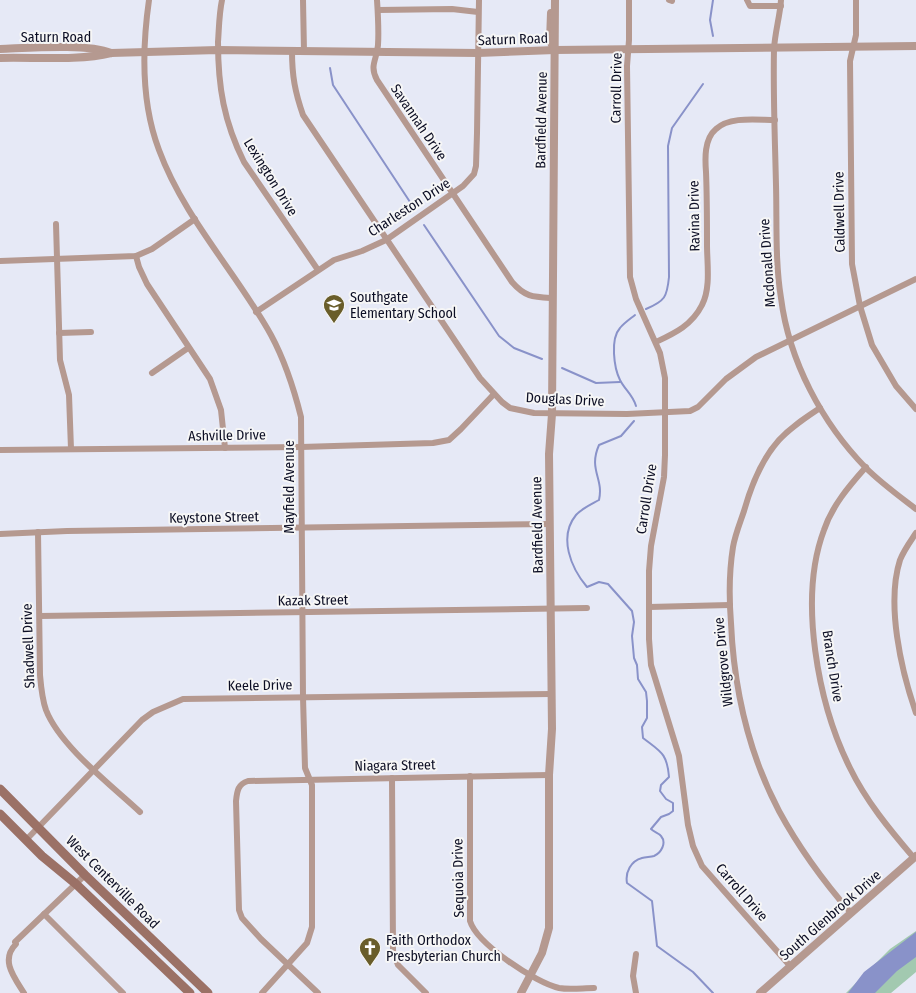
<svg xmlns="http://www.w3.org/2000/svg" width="916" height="993" viewBox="0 0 916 993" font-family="'Fira Sans Condensed',sans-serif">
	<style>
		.green { fill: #a2c9b0 }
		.water { fill: #8992c9 }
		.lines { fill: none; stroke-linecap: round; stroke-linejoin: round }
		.stream { stroke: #8992c9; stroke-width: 2 }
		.minor { stroke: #b59990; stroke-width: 6 }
		.tertiary { stroke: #b59990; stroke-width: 8 }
		.secondary { stroke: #9b7166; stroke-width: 9 }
		.labels { text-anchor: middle; stroke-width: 4; stroke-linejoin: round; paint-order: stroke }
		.street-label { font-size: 14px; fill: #0c0e24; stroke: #f6f6f6 }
		.poi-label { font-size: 14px; fill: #0c0e24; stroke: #f6f6f6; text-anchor: start }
	</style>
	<rect width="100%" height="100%" fill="#e6e9f6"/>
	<path class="green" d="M916 931V972L891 993H846L890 949Z"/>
	<path class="water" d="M916 932V957L897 971 875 993H848L864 972Z"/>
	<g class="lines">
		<g class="stream">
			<path d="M713 0 710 20 713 36"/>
			<path d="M330 68 333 85 412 205"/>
			<path d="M424 225 499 336 514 348 542 359"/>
			<path d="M646 309C665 301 667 297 669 277L668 146 672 128 703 84"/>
			<path d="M635 315C630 319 624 323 620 328 610 339 614 368 620 380 625 390 633 395 636 406"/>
			<path d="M562 368 596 383 620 382"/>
			<path d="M634 421 621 436 599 445C588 470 604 478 599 500 592 504 581 509 576 515 558 537 571 568 587 587L599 582 608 584 632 611 634 622 632 636 634 658 637 665 638 679 646 692 647 701V718L642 727 643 738C661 752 667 753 669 777L661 785 660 791 666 799 673 803V811L669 814 661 817 651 829C654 832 659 833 661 836 667 843 661 853 654 856 651 857 646 857 642 858 631 861 625 872 627 883L652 901 657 946 693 972 713 993"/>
		</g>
		<g class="minor">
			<path d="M149 0C142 49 141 103 159 150 184 218 236 272 271 335 285 361 294 389 301 417L303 697 305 768 312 785V927L307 943 262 993"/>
			<path d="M222 0C219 14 219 29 218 42 218 87 224 122 244 162L318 270"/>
			<path d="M303 0 304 51"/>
			<path d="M377 0C378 15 379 30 378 45 377 60 369 65 377 80L512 282C525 297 533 297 552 298"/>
			<path d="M629 0V40L627 66 630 277 636 299 660 353 665 378V455L664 477 651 546 649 571V639L651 665 679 756 688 825 693 846 702 866 791 967"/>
			<path d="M669 0 672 1"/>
			<path d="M747 0 750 6H781"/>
			<path d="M781 0C780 16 775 32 774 49 773 94 775 140 776 185 777 223 775 261 781 298 789 361 822 423 866 468 881 483 899 496 916 509"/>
			<path d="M856 0V35L850 61 852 264 860 306 872 345 896 386 916 409"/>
			<path d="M378 10 452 9 478 12"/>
			<path d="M292 51C292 76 295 92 303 115L480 378 502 402 510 408 534 413 627 414 690 411 698 407 726 379 756 357 916 279"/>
			<path d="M56 224 60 360 69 395 71 449"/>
			<path d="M136 256 139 267 147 284 210 379 221 410 225 448"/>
			<path d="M0 261 136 256 152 249 195 219"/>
			<path d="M256 312 334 260 362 251 386 240 463 186 474 174 476 166 477 133 479 0"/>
			<path d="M59 333 91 332"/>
			<path d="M656 342C675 333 692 325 702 305 711 288 707 263 707 245 707 221 707 196 706 172 705 159 704 139 716 129 730 116 757 120 775 120"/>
			<path d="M152 373 188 348"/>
			<path d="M820 408C805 418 791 427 779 440 761 460 751 486 744 511 740 523 735 535 733 547 729 572 729 598 731 623 734 690 748 752 779 811 799 848 824 882 851 913"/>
			<path d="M0 450 301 447 433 443 449 440 461 429 494 394"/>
			<path d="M866 467C849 486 832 506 824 530 798 599 818 704 850 768 866 801 890 830 914 858"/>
			<path d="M38 532 40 675C41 687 42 699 46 710 60 746 111 785 140 812"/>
			<path d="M916 533C910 542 904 550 900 560 886 604 901 670 916 713"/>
			<path d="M0 534 67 531 549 524"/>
			<path d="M649 607 730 605"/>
			<path d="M40 616 587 608"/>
			<path d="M470 776V921C477 944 536 983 559 988 570 990 583 988 594 988"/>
			<path d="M392 778 393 951 398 965 426 993"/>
			<path d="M26 840 142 720 153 712 183 699 551 694"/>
			<path d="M44 914 123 993"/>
			<path d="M636 954 633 976 636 993"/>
			<path d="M24 993C14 977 0 960 16 944L15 942 85 875"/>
			<path d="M318 993 261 939 242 918 239 910 236 801C237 791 238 784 248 781L549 775"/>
		</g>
		<g class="tertiary">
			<path d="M551 13 550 41 555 50"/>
			<path d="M0 49C28 48 87 43 111 53"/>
			<path d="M0 58C34 57 79 61 111 53L218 50 478 53 555 50 916 46"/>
			<path d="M521 993 542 953 549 928V775L552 729 549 454 552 414 555 0"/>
			<path d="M760 993 916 856"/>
		</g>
		<g class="secondary">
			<path d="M0 789 85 875 208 993"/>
			<path d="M0 814 42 856 76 884 190 993"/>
		</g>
	</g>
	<defs>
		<g id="school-pin" transform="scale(1.125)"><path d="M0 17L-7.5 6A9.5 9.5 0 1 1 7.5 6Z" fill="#695d2a" stroke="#f6f6f6"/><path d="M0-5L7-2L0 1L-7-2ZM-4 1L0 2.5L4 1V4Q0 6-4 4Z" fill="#fff"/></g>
		<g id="church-pin" transform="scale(1.125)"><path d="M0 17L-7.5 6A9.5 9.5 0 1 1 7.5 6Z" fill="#695d2a" stroke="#f6f6f6"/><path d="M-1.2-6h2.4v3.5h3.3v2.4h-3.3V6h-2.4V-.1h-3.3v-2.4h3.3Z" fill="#fff"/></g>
	</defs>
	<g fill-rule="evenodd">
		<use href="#school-pin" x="334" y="305"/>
		<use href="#church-pin" x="370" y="948"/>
	</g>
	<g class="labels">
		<g class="street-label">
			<text x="56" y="42">Saturn Road</text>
			<text transform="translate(513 39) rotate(-2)" y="5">Saturn Road</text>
			<text transform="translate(616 88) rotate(-89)" y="5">Carroll Drive</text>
			<text transform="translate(541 120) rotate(-89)" y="5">Bardfield Avenue</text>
			<text transform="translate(419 122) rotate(56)" y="5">Savannah Drive</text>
			<text transform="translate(271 177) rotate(58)" y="5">Lexington Drive</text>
			<text transform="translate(409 207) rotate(-33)" y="5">Charleston Drive</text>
			<text transform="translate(839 212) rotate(-91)" y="5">Caldwell Drive</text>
			<text transform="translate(694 216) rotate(-91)" y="5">Ravina Drive</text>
			<text transform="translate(767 263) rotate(-94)" y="5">Mcdonald Drive</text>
			<text transform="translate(565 399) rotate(3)" y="5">Douglas Drive</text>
			<text transform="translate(227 435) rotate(-1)" y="5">Ashville Drive</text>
			<text transform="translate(289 487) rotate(-90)" y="5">Mayfield Avenue</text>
			<text transform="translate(646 499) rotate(-81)" y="5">Carroll Drive</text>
			<text transform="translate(214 517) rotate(-1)" y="5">Keystone Street</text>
			<text transform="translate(537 525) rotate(-91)" y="5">Bardfield Avenue</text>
			<text transform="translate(313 600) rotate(-1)" y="5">Kazak Street</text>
			<text transform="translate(28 646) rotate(-92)" y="5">Shadwell Drive</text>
			<text transform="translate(723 662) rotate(-96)" y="5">Wildgrove Drive</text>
			<text transform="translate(833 666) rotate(81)" y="5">Branch Drive</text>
			<text transform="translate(260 685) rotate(-1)" y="5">Keele Drive</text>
			<text transform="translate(395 765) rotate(-1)" y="5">Niagara Street</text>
			<text transform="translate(458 878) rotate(-91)" y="5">Sequoia Drive</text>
			<text transform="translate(113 882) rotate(45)" y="5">West Centerville Road</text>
			<text transform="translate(742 892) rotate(49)" y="5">Carroll Drive</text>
			<text transform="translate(830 915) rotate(-41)" y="5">South Glenbrook Drive</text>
		</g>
		<g class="poi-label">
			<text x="350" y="302">Southgate<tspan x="350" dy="16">Elementary School</tspan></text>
			<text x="386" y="945">Faith Orthodox<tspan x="386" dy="16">Presbyterian Church</tspan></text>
		</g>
	</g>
</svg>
